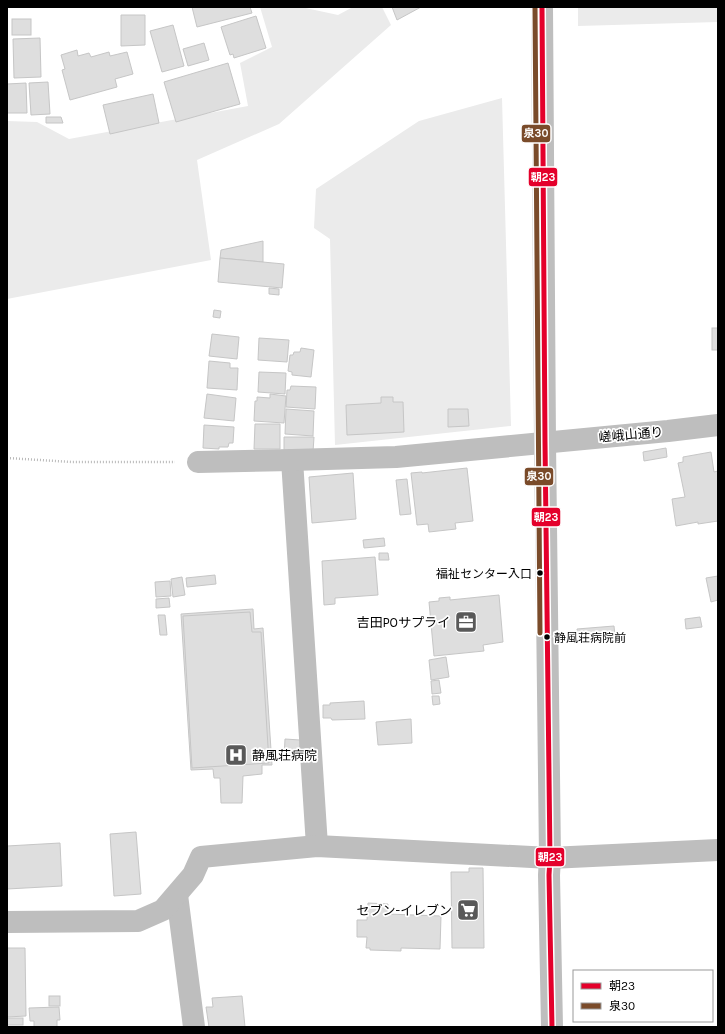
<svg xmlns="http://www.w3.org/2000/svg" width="725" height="1034" viewBox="0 0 725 1034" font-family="Karla,'Noto Sans JP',sans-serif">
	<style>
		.green { fill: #ebebeb }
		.building { fill: #dedede; stroke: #c6c6c6 }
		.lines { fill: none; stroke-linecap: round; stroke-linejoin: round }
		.path { stroke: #b9b9b9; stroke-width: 2.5; stroke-dasharray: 1 2; stroke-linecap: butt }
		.minor { stroke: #bebebe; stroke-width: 22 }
		.bus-1-casing { stroke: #fff; stroke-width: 8 }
		.bus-2-casing { stroke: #fff; stroke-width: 8 }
		.bus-1 { stroke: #e4002b; stroke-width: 5 }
		.bus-2 { stroke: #7a4b2a; stroke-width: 5 }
		.bus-dot { fill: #000; stroke: #fff; stroke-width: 1.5 }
		.labels { text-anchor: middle; stroke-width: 3.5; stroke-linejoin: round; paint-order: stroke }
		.bus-label { font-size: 12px; fill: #000; stroke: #fff; text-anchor: end }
		.street-label { font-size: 13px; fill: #000; stroke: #fff }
		.poi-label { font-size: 13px; fill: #000; stroke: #fff; text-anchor: end }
		.line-badge { stroke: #fff; stroke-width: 1.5 }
		.badge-label { font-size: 11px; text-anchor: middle; font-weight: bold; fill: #fff }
	</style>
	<rect width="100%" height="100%" fill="#fff"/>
	<g class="green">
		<path d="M260 7H301L338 15 353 7H382L391 25 279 124 197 160 211 260 7 299V121L37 122 69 139 248 106 240 63 272 47Z"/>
		<path d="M578 7H718V22L578 26Z"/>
		<path d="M502 98 511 426 335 445 330 239 314 228 316 189 419 121Z"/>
	</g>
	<g class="building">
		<path d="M192 7H250L252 13 197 27Z"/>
		<path d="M392 7H421L397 20Z"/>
		<path d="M121 15H145V45L121 46Z"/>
		<path d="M256 16 266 48 234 58 233 54 230 55 221 27Z"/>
		<rect x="12" y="19" width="19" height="16"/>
		<path d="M173 25 184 66 162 72 150 31Z"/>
		<path d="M40 38 41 77 14 78 13 39Z"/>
		<path d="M204 43 209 60 188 66 183 49Z"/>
		<path d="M77 50 78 56 89 53 91 57 109 52 110 56 127 52 133 74 115 79 117 87 70 100 62 70 65 69 61 55Z"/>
		<path d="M228 63 240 104 176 122 164 82Z"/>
		<path d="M48 82 50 114 31 115 29 83Z"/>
		<path d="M26 83 27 113H7V84Z"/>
		<path d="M153 94 159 123 110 134 103 105Z"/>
		<path d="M46 117H61L63 123H46Z"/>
		<path d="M263 241V262L220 258 221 250Z"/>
		<path d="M220 258 284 264 282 288 218 282Z"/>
		<path d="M269 288 279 289V295L269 294Z"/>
		<path d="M214 310 221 311 220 318 213 317Z"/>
		<rect x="712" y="328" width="6" height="22"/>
		<path d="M212 334 239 337 237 359 209 356Z"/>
		<path d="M259 338 289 340 287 362 258 360Z"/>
		<path d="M301 348 314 350 311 377 292 375V372L288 371 290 355H293L294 352H300Z"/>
		<path d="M209 361 230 363V368H238L237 390 207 388Z"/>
		<path d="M259 372 286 373 285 394 258 392Z"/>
		<path d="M291 386 316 387 315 409 286 407 287 390H290Z"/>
		<path d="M207 394 236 398 234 421 204 418Z"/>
		<path d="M270 394 286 396 284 423 254 421 255 401H257V397L270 398Z"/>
		<path d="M381 397H393V402H403L404 432 347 435 346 405 381 403Z"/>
		<path d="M286 409 314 411 313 436 285 434Z"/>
		<path d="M448 409H468L469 426 448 427Z"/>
		<path d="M255 424H280V449H254Z"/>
		<path d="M204 425 234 427 233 443H229L228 447H219V449L203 448Z"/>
		<path d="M284 437H314L313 452H284Z"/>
		<path d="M666 448 667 457 644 461 643 452Z"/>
		<path d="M711 452 714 472 718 471V521L698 524V522L676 526 672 499 685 497 678 463 683 462V457Z"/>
		<path d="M467 468 473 521 455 523 456 529 429 532 428 524 417 525 411 473 422 472V473Z"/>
		<path d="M353 473 356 519 312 523 309 477Z"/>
		<path d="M407 479 411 514 400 515 396 480Z"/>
		<path d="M384 538 385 546 364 548 363 540Z"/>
		<path d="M379 553H388L389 560H379Z"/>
		<path d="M375 557 378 595 335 598V604L324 605 322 561Z"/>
		<path d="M215 575 216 584 187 587 186 578Z"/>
		<path d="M718 576V600L711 602 706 578Z"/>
		<path d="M182 577 185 595 173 597 171 579Z"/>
		<path d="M170 581 171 596 156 597 155 582Z"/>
		<path d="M499 595 503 642 483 645 484 651 434 656 429 602 439 601V598L450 597V600Z"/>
		<path d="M169 598 170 607 156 608V599Z"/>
		<path d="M253 609 254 629 263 628 272 765H262V774L243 776 242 803H221L220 778H214L213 769 191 770 181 614Z"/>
		<path d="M250 612 252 632H261L269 763 192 768 183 616Z"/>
		<path d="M158 615H165L167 635H160Z"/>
		<path d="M700 617 702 627 686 629 685 619Z"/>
		<path d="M614 626 615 636 578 639 577 629Z"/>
		<path d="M446 657 449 677 431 680 429 660Z"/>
		<path d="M439 680 441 693 432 694 431 681Z"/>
		<path d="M432 696H439L440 704 433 705Z"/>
		<path d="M364 701 365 719 332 720 331 718H323V705H330V703Z"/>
		<path d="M411 719 412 743 378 745 376 722Z"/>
		<path d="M285 739 300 740 299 759H284Z"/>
		<path d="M136 832 141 894 114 896 110 834Z"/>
		<path d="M60 843 62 886 7 889V846Z"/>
		<path d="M469 868H483L484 948H452L451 872H469Z"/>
		<path d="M368 903 388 904 387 914 441 916 440 949 401 948V951L370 950V948H366L367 937H357V920H367Z"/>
		<path d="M7 948H25L26 1016 7 1017Z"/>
		<rect x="49" y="996" width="11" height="10"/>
		<path d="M242 996 245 1027H209L206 1007H213L212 998Z"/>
		<path d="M59 1007 60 1020H57V1027H34V1021H30L29 1008Z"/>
		<rect x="7" y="1018" width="16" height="7"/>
	</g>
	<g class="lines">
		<path class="path" d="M7 458 72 462H175"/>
		<g class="minor">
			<path d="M542 7 545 442 550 858 549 875 552 1027"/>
			<path d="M292 460 317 846"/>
			<path d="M198 462 292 460 396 457 668 431 718 425"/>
			<path d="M177 895 194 1027"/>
			<path d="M7 922 138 921 163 910 193 875 201 857 317 846 550 858 718 850"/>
		</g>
		<g class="bus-1-casing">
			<path id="bus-1" d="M542 7 545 442 550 858 549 875 552 1027"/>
		</g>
		<g class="bus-2-casing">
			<path id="bus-2" d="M535 7 540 633"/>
		</g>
		<use href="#bus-1" class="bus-1"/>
		<use href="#bus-2" class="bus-2"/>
	</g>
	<defs>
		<g id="office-square" transform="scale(1.15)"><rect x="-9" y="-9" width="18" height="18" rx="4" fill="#595959" stroke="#fff"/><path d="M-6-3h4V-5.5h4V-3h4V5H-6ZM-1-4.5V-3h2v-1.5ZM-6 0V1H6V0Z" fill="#fff"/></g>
		<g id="hospital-square" transform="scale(1.15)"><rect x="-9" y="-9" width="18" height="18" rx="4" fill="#595959" stroke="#fff"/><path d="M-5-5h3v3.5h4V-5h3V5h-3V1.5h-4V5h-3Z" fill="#fff"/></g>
		<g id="supermarket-square" transform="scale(1.15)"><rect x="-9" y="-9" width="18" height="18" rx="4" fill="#595959" stroke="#fff"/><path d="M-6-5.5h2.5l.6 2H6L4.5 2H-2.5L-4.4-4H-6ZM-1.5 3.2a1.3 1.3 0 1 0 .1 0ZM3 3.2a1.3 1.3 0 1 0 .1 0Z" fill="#fff"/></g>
	</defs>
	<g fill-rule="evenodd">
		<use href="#office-square" x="466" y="622"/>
		<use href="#hospital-square" x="236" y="755"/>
		<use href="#supermarket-square" x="468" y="910"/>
	</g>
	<g class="bus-dot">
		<circle cx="540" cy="573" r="3.5"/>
		<circle cx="547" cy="637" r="3.5"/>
	</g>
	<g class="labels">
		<g class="bus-label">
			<text x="532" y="578">福祉センター入口</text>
			<text x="554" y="642" text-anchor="start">静風荘病院前</text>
		</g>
		<g class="street-label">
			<text transform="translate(631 434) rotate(-5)" y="5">嵯峨山通り</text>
		</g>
		<g class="poi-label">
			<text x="450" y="627">吉田POサプライ</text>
			<text x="252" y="760" text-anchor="start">静風荘病院</text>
			<text x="452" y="915">セブン-イレブン</text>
		</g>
	</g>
	<g class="line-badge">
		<rect x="521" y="124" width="30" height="19" rx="4" fill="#7a4b2a"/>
		<rect x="528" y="167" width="30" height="20" rx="4" fill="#e4002b"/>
		<rect x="524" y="467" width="30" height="19" rx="4" fill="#7a4b2a"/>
		<rect x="531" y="507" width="30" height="20" rx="4" fill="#e4002b"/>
		<rect x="535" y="847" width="30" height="20" rx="4" fill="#e4002b"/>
	</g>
	<g class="badge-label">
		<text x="536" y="137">泉30</text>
		<text x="543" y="181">朝23</text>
		<text x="539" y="480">泉30</text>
		<text x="546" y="521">朝23</text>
		<text x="550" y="861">朝23</text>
	</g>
	<rect width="725" height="1034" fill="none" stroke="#000000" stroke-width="16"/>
	<rect x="573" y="970" width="140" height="52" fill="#ffffff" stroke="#999999"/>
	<rect x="581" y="983" width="20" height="6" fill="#e4002b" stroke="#999999"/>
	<text x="609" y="990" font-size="12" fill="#000000">朝23</text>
	<rect x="581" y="1003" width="20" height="6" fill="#7a4b2a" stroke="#999999"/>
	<text x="609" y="1010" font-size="12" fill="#000000">泉30</text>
</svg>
